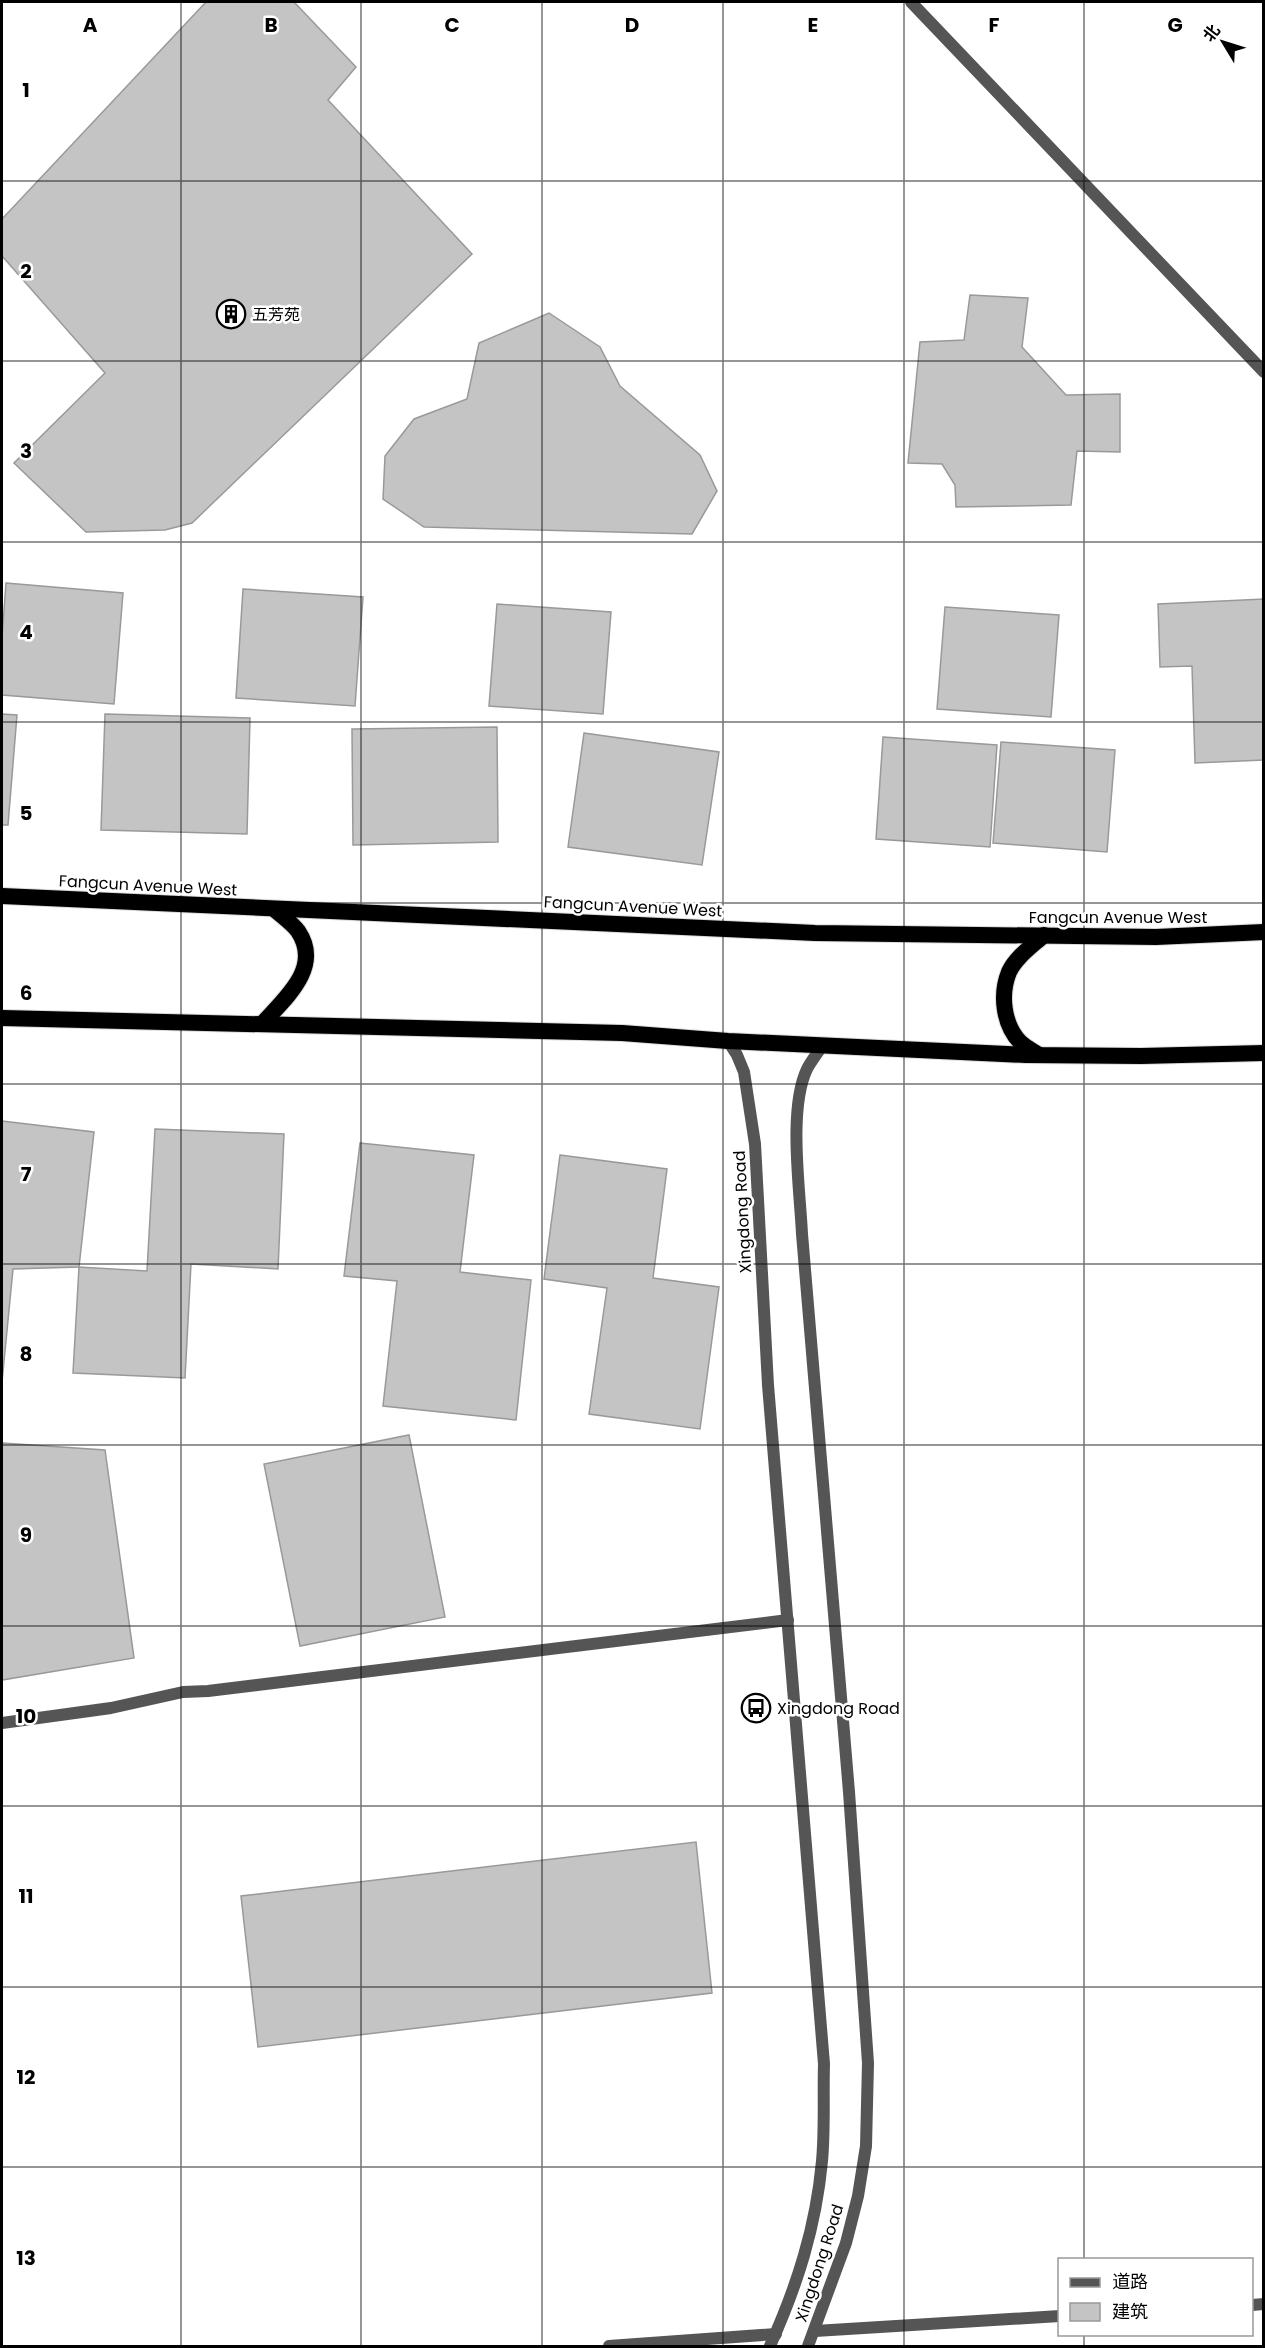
<svg xmlns="http://www.w3.org/2000/svg" width="1265" height="2348" viewBox="0 0 1265 2348" font-family="Poppins,'Noto Sans SC',sans-serif">
	<style>
		.building { fill: #c4c4c4; stroke: #999; stroke-width: 1.5 }
		.lines { fill: none; stroke-linecap: round; stroke-linejoin: round }
		.trunk-casing { stroke: #dbdbdb; stroke-width: 18 }
		.minor { stroke: #555; stroke-width: 12 }
		.tertiary { stroke: #555; stroke-width: 12 }
		.trunk { stroke: #000; stroke-width: 16 }
		.grid { fill: none; stroke: #000; stroke-width: 1.5; stroke-opacity: 0.55 }
		.labels { text-anchor: middle; stroke-width: 5; stroke-linejoin: round; paint-order: stroke }
		.poi-label { font-size: 16px; fill: #000; stroke: #fff; text-anchor: start }
		.street-label { font-size: 16px; fill: #000; stroke: #fff }
		.grid-label { font-size: 20px; text-anchor: middle; font-weight: bold; fill: #000; stroke: #fff; stroke-width: 5; stroke-linejoin: round; paint-order: stroke }
	</style>
	<rect width="100%" height="100%" fill="#fff"/>
	<g class="building">
		<path d="M206 2H294L356 67 328 100 472 254 192 523 165 530 86 532 14 463 105 373 2 256V219Z"/>
		<path d="M970 295 1028 298 1022 347 1066 395 1120 394V452L1077 451 1071 505 956 507 955 485 942 464 908 463 920 342 964 340Z"/>
		<path d="M549 313 600 347 620 386 700 455 717 491 692 534 424 527 383 499 385 456 414 419 467 399 479 343Z"/>
		<path d="M6 583 123 593 114 704 2 695V638Z"/>
		<path d="M243 589 363 597 355 706 236 698Z"/>
		<path d="M1264 599V760L1195 763 1192 666 1160 667 1158 604Z"/>
		<path d="M497 604 611 612 603 714 489 706Z"/>
		<path d="M945 607 1059 615 1051 717 937 709Z"/>
		<path d="M2 714 17 715 8 825H2Z"/>
		<path d="M105 714 250 718 247 834 101 830Z"/>
		<path d="M497 727 498 842 353 845 352 729Z"/>
		<path d="M584 733 719 752 702 865 568 847Z"/>
		<path d="M883 737 997 745 990 847 876 839Z"/>
		<path d="M1001 742 1115 750 1107 852 993 843Z"/>
		<path d="M2 1121 94 1132 79 1267 13 1269 2 1382Z"/>
		<path d="M155 1129 284 1134 278 1269 191 1264 185 1378 73 1373 79 1267 147 1271Z"/>
		<path d="M360 1143 474 1155 460 1272 531 1280 516 1420 383 1406 397 1281 344 1276Z"/>
		<path d="M560 1155 667 1169 653 1278 719 1287 700 1429 589 1414 607 1288 544 1279Z"/>
		<path d="M409 1435 445 1617 300 1646 264 1464Z"/>
		<path d="M2 1443 105 1450 134 1658 2 1680Z"/>
		<path d="M696 1842 712 1993 258 2047 241 1896Z"/>
	</g>
	<g class="lines">
		<g class="trunk-casing">
			<g id="trunk">
				<path d="M2 896 815 933 1156 937 1264 932"/>
				<path d="M2 1018 622 1033 728 1041 1026 1055 1141 1056 1264 1053"/>
				<path d="M262 1024C284 999 323 968 298 931 292 923 282 916 274 909"/>
				<path d="M1039 1055C1033 1051 1025 1047 1020 1042 1003 1024 1000 994 1009 972 1016 957 1032 946 1044 935"/>
			</g>
		</g>
		<g class="minor">
			<path d="M911 2 1264 372"/>
			<path d="M2 1723 111 1708 183 1692 208 1691 788 1620"/>
			<path d="M1252 2305 1264 2304"/>
			<path d="M815 2331 1060 2316"/>
			<path d="M609 2346 776 2334"/>
		</g>
		<g class="tertiary">
			<path d="M728 1041 737 1055 744 1072 755 1144 768 1385 824 2064C823 2096 825 2129 822 2161 816 2227 797 2286 770 2346"/>
			<path d="M808 2346 846 2243 858 2196 866 2146 868 2063 849 1792 802 1234C800 1190 788 1109 807 1069 811 1061 817 1054 822 1046"/>
		</g>
		<use href="#trunk" class="trunk"/>
	</g>
	<path class="grid" d="M181 2V2346M361 2V2346M542 2V2346M723 2V2346M904 2V2346M1084 2V2260M2 181H1264M2 361H1264M2 542H1264M2 722H1264M2 903H1264M2 1084H1264M2 1264H1264M2 1445H1264M2 1626H1264M2 1806H1264M2 1987H1264M2 2167H1264M1084 2334V2346"/>
	<defs>
		<g id="building-ring" transform="scale(1.5)"><circle r="9.5" fill="#fff" stroke="#000" stroke-width="1.5"/><path d="M-4-6H4V6H1V3H-1V6H-4ZM-2.5-4.3h1.7v1.8h-1.7ZM.8-4.3h1.7v1.8H.8ZM-2.5-1h1.7V.8h-1.7ZM.8-1h1.7V.8H.8Z" fill="#000"/></g>
		<g id="bus-ring" transform="scale(1.5)"><circle r="9.5" fill="#fff" stroke="#000" stroke-width="1.5"/><path d="M-5-6H5V4H4V6H2V4H-2V6H-4V4H-5ZM-3.5-4V0h7V-4ZM-3.5 1.2v1.5H-2V1.2ZM2 1.2v1.5H3.5V1.2Z" fill="#000"/></g>
	</defs>
	<g fill-rule="evenodd">
		<use href="#building-ring" x="231" y="314"/>
		<use href="#bus-ring" x="756" y="1708"/>
	</g>
	<g class="labels">
		<g class="poi-label">
			<text x="252" y="320">五芳苑</text>
			<text x="777" y="1714">Xingdong Road</text>
		</g>
		<g class="street-label">
			<text transform="translate(148 885) rotate(3)" y="6">Fangcun Avenue West</text>
			<text transform="translate(633 906) rotate(3)" y="6">Fangcun Avenue West</text>
			<text x="1118" y="923">Fangcun Avenue West</text>
			<text transform="translate(742 1212) rotate(-93)" y="6">Xingdong Road</text>
			<text transform="translate(819 2263) rotate(-72)" y="6">Xingdong Road</text>
		</g>
	</g>
	<g class="grid-label">
		<text x="90" y="32">A</text>
		<text x="271" y="32">B</text>
		<text x="452" y="32">C</text>
		<text x="632" y="32">D</text>
		<text x="813" y="32">E</text>
		<text x="994" y="32">F</text>
		<text x="1175" y="32">G</text>
		<text x="26" y="97">1</text>
		<text x="26" y="278">2</text>
		<text x="26" y="458">3</text>
		<text x="26" y="639">4</text>
		<text x="26" y="820">5</text>
		<text x="26" y="1000">6</text>
		<text x="26" y="1181">7</text>
		<text x="26" y="1361">8</text>
		<text x="26" y="1542">9</text>
		<text x="26" y="1723">10</text>
		<text x="26" y="1903">11</text>
		<text x="26" y="2084">12</text>
		<text x="26" y="2265">13</text>
	</g>
	<rect width="1265" height="2348" fill="none" stroke="#000000" stroke-width="6"/>
	<rect x="1058" y="2258" width="195" height="78" fill="#ffffff" stroke="#999999" stroke-width="1.5"/>
	<rect x="1070" y="2278" width="30" height="9" fill="#555555" stroke="#999999" stroke-width="1.5"/>
	<text x="1112" y="2288" font-size="18" fill="#000000">道路</text>
	<rect x="1070" y="2303" width="30" height="18" fill="#c4c4c4" stroke="#999999" stroke-width="1.5"/>
	<text x="1112" y="2318" font-size="18" fill="#000000">建筑</text>
	<g transform="translate(1223 42) rotate(308)" stroke="#ffffff" stroke-width="4.5" paint-order="stroke">
	<path d="M0-4.5L10 22L0 15L-10 22Z" fill="#000000"/>
	<text y="-9" font-size="16" font-weight="bold" text-anchor="middle" fill="#000000">北</text>
	</g>
</svg>
